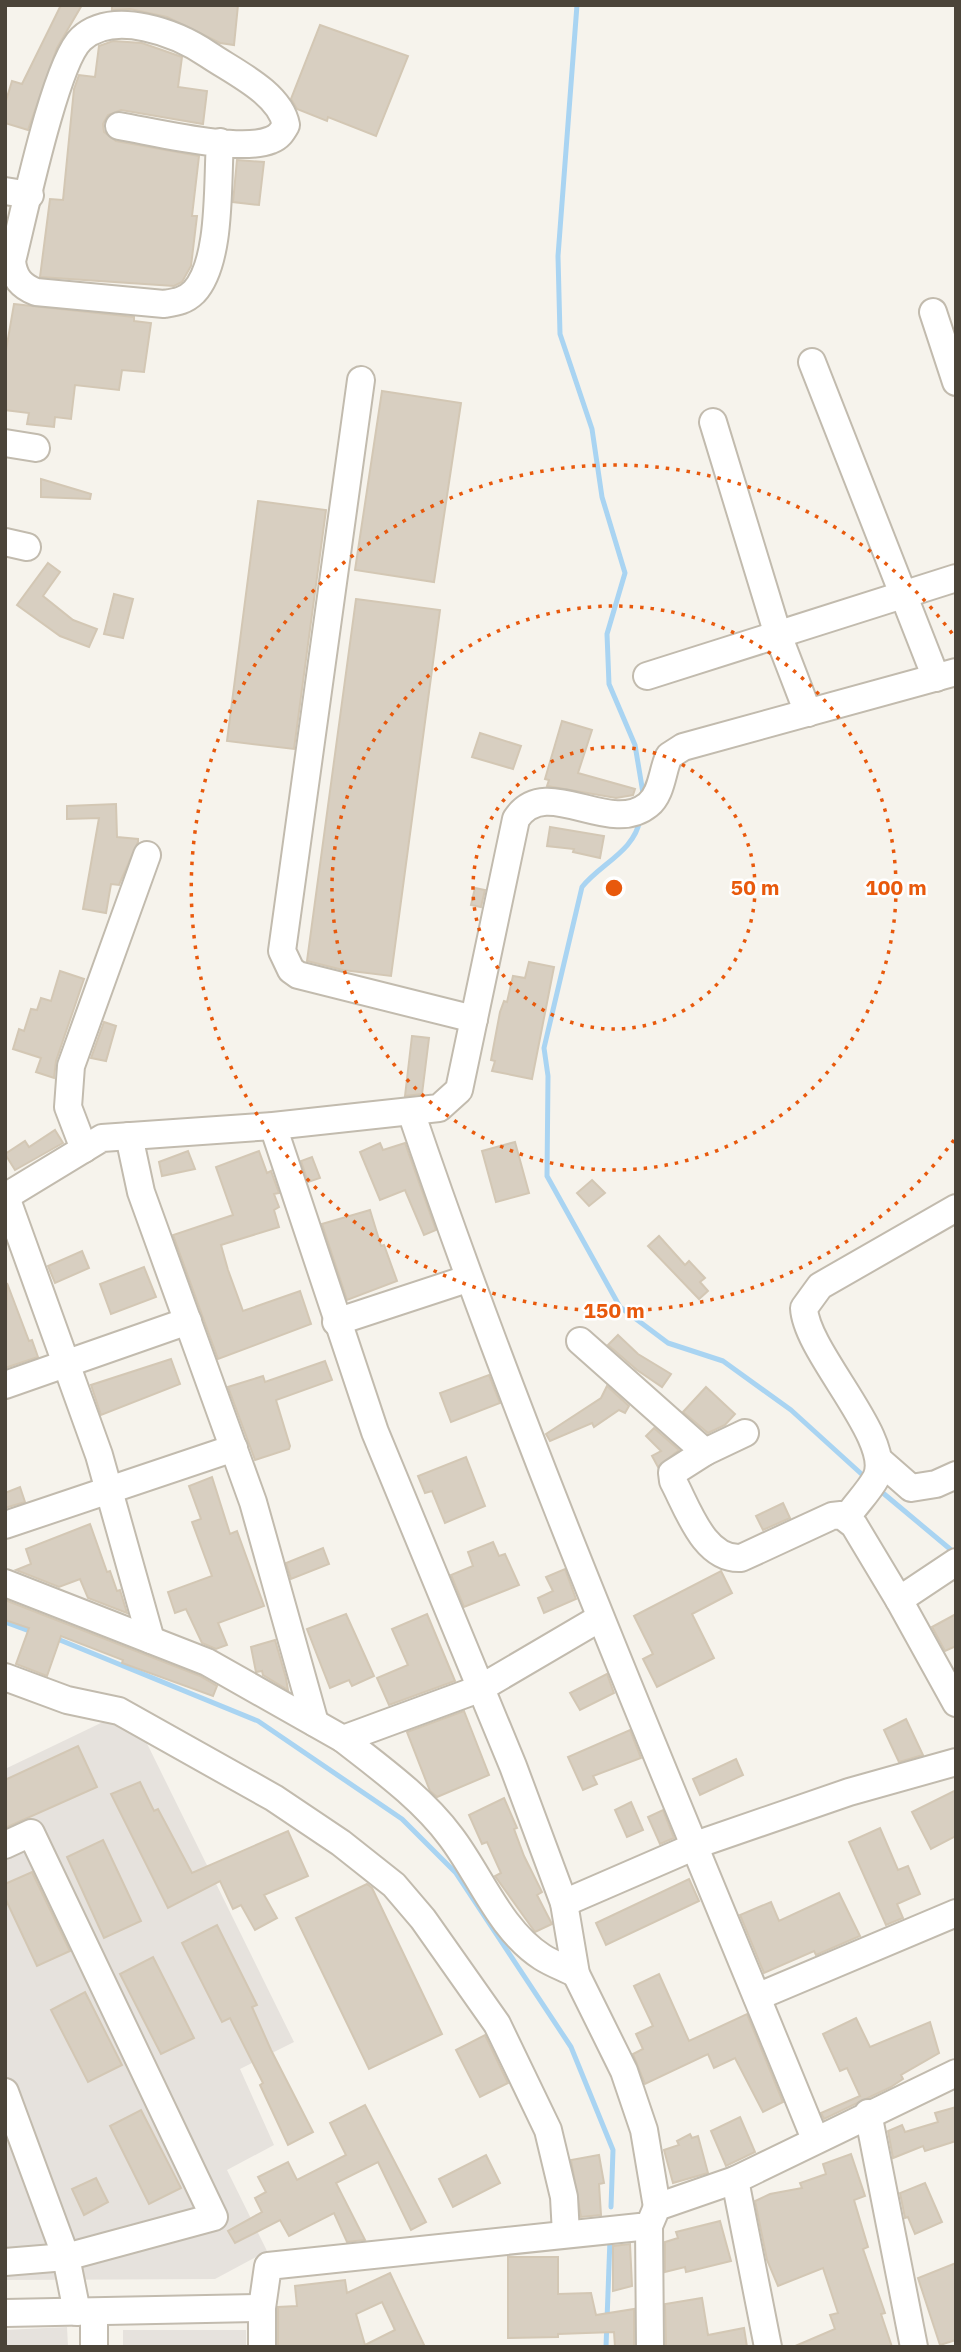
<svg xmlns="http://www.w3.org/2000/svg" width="961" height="2352" viewBox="0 0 961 2352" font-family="'IBM Plex Sans',sans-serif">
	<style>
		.industrial { fill: #e6e2dd }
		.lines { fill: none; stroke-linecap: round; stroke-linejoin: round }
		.stream { stroke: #a9d4f2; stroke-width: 5 }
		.building { fill: #d8cfc1; stroke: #d3c7b4; stroke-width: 2; fill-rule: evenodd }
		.minor-casing { stroke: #c2bbae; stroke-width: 30 }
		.minor { stroke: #fff; stroke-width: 26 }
		.ring { fill: none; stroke: #e8590c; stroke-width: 3.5; stroke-dasharray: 3.5 7 }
		.centre { fill: #e8590c; stroke: #fff; stroke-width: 3.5 }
		.ring-label { font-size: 21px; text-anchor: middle; font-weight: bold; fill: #e8590c; stroke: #fff; stroke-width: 5; stroke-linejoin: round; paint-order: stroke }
	</style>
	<rect width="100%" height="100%" fill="#f6f3ec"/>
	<g class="industrial">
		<path d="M130 1709 294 2042 240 2069 274 2145 227 2170 267 2251 215 2279 5 2280V1769Z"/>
		<path d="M67 2327 68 2347H5V2330Z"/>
		<rect x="123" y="2330" width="123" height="17"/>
	</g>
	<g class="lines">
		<g class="stream">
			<path d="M577 5 558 256 560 334 592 429 602 497 625 573 607 634 609 684 635 745 644 799"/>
			<path d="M640 819C635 851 600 864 582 887L544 1048 548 1076 547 1176 620 1307 668 1343 723 1361 791 1410 867 1479"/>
			<path d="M877 1488 950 1549"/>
			<path d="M5 1622 32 1632"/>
			<path d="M55 1638 258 1721 402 1819 456 1873 571 2047 613 2150 611 2207"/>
			<path d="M606 2347 610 2239"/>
		</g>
	</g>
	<g class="building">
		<path d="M61 5H82L57 48 28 130 5 123V104L12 81 22 84Z"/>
		<path d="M112 5H238L234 45 220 43 167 17 130 9 112 10Z"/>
		<path d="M320 25 408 56 376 136 328 117 327 121 297 109 291 99Z"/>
		<path d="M113 41 142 43 182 57 178 87 207 91 203 124 121 110 108 115 103 124 104 132 116 141 199 156 192 216H197L191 266 182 282 174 286 40 277 50 199 63 200 74 89 79 75 95 77 99 46Z"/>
		<path d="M237 160 264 162 259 205 233 202Z"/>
		<path d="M14 304 134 317V321L151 323 144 372 122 370 119 390 75 385 71 419 55 417 54 427 27 424 29 413 5 410V356Z"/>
		<path d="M382 391 461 403 434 582 355 570Z"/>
		<path d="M41 479 91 494 90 499 41 497Z"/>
		<path d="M258 501 326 510 294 749 227 741Z"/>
		<path d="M48 563 60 572 43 596 73 620 97 629 89 647 60 636 17 605Z"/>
		<path d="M114 594 133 599 123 638 104 634Z"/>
		<path d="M356 599 440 610 391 976 343 970 307 961Z"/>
		<path d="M562 721 592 730 578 773 635 789 633 795 616 798 547 786 549 780 545 779Z"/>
		<path d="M480 733 521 746 513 769 472 757Z"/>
		<path d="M116 804 117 837 138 839V842L119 885 111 884 106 913 83 909 99 818 67 819V806Z"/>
		<path d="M550 827 604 836 600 858 573 852 574 849 547 846Z"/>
		<path d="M475 888 485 890 481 907 471 905Z"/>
		<path d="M529 962 554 967 532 1079 492 1071 495 1061 491 1060 500 1012 504 1001 507 1002 513 976 525 978Z"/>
		<path d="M60 971 84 979 56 1061 54 1078 36 1072 41 1058 13 1049 19 1029 24 1031 31 1009 37 1010 41 998 51 1001Z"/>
		<path d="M104 1022 116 1026 106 1061 91 1058Z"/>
		<path d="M412 1036 429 1038 422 1094 405 1096Z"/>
		<path d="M55 1130 63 1143 15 1170 5 1154 25 1141 29 1147Z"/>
		<path d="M515 1142 529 1193 496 1202 482 1151Z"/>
		<path d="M380 1143 383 1150 405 1143 436 1230 424 1235 405 1190 380 1200 360 1152Z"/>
		<path d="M188 1151 195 1169 162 1176 159 1162Z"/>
		<path d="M259 1151 267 1173 271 1171 279 1193 274 1194 279 1207 274 1210 279 1227 221 1245 228 1270 243 1311 300 1291 311 1324 218 1359 173 1235 233 1215 216 1167Z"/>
		<path d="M312 1157 320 1178 308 1182 301 1161Z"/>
		<path d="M592 1180 605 1193 589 1206 577 1193Z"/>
		<path d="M370 1210 381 1246 384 1245 397 1281 347 1300 322 1224Z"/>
		<path d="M659 1236 685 1265 689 1261 705 1278 700 1282 708 1291 699 1299 648 1246Z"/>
		<path d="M82 1251 89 1268 55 1283 48 1266Z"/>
		<path d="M144 1267 156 1297 111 1314 100 1284Z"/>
		<path d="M7 1283 29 1341 32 1340 38 1357 5 1368Z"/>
		<path d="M618 1335 638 1354 671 1374 662 1387 637 1370 608 1345Z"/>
		<path d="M171 1359 180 1384 101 1415 91 1385Z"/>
		<path d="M325 1361 332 1380 276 1400 290 1446 289 1449 255 1460 228 1387 263 1376 265 1382Z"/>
		<path d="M489 1375 500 1403 451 1422 440 1393Z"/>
		<path d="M607 1386 629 1406 625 1413 619 1410 594 1427 592 1423 550 1441 546 1434 601 1398Z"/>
		<path d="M706 1387 735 1414 725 1425 708 1433 683 1412Z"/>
		<path d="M654 1428 679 1450 658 1467 652 1456 661 1451 646 1436Z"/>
		<path d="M466 1457 485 1506 445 1523 432 1491 425 1493 418 1476Z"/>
		<path d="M212 1477 230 1534 237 1531 264 1606 218 1623 227 1645 216 1649 202 1643 186 1609 175 1613 168 1592 212 1576 192 1522 201 1519 189 1486Z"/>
		<path d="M20 1487 25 1502 5 1508V1493Z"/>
		<path d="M783 1503 790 1518 763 1530 756 1516Z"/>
		<path d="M90 1524 107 1572 110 1571 117 1591 120 1590 127 1613 88 1598 80 1579 59 1587 16 1570 31 1564 26 1549Z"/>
		<path d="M493 1542 499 1556 505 1554 519 1585 464 1607 451 1575 473 1566 468 1552Z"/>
		<path d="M323 1548 329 1564 291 1579 286 1563Z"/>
		<path d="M565 1569 576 1599 544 1613 538 1598 553 1591 546 1577Z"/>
		<path d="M721 1571 732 1593 692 1614 714 1658 657 1687 643 1659 653 1654 634 1616Z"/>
		<path d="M5 1600 200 1676 217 1686 213 1696 122 1663 123 1660 61 1636 47 1676 16 1664 29 1628 5 1620Z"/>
		<path d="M346 1614 374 1676 352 1686 349 1680 330 1688 307 1629Z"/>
		<path d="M427 1614 455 1681 389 1705 377 1678 408 1665 392 1629Z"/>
		<path d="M956 1614V1646L945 1651 932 1627Z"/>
		<path d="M275 1640 286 1678 288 1690 263 1675 262 1671 256 1672 251 1647Z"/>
		<path d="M607 1674 614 1693 580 1710 570 1693Z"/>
		<path d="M464 1711 489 1775 437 1797 430 1791 407 1732Z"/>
		<path d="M906 1719 923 1755 899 1762 884 1730Z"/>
		<path d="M630 1730 641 1758 593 1776 597 1784 583 1790 568 1757Z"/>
		<path d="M78 1746 97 1787 5 1828V1780Z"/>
		<path d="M736 1759 743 1775 700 1795 693 1779Z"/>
		<path d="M140 1782 154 1811 158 1809 192 1873 288 1831 308 1876 264 1895 277 1918 255 1930 241 1905 233 1909 220 1881 168 1908 111 1794Z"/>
		<path d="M956 1790V1836L931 1849 912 1812Z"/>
		<path d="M504 1798 517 1828 514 1829 524 1856 542 1892 537 1895 552 1924 535 1932 495 1876 501 1873 487 1842 482 1844 469 1815Z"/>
		<path d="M631 1802 643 1830 627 1837 615 1810Z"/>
		<path d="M663 1810 674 1838 660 1844 648 1817Z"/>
		<path d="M880 1828 898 1870 908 1866 920 1894 897 1904 903 1918 886 1925 849 1842Z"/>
		<path d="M103 1840 141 1921 104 1938 67 1857Z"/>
		<path d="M32 1872 70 1951 37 1966 5 1898V1884Z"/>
		<path d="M689 1879 699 1901 606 1945 596 1923Z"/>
		<path d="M367 1884 372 1888 442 2034 369 2069 296 1918Z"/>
		<path d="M839 1893 860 1936 816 1955 814 1951 764 1973 740 1915 771 1902 779 1921Z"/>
		<path d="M217 1925 257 2005 252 2007 271 2050 313 2132 288 2145 260 2085 263 2083 230 2018 222 2022 182 1943Z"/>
		<path d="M153 1957 194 2038 161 2054 120 1974Z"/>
		<path d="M659 1974 689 2041 747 2014 783 2102 763 2112 735 2058 714 2068 708 2054 645 2084 633 2054 643 2049 636 2034 653 2026 634 1986Z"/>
		<path d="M85 1992 122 2065 88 2082 51 2010Z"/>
		<path d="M856 2018 870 2047 930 2022 939 2053 901 2075 903 2079 891 2087 824 2119 821 2113 860 2096 847 2068 840 2071 823 2034Z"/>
		<path d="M485 2035 508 2083 480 2097 456 2050Z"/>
		<path d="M365 2105 426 2222 411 2230 378 2162 336 2183 365 2240 347 2242 334 2213 289 2236 280 2220 235 2243 228 2231 262 2212 255 2198 266 2192 258 2177 288 2162 297 2180 346 2155 330 2123Z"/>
		<path d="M956 2107V2141L925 2151 923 2146 893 2158 888 2131 902 2125 905 2132 938 2122 935 2113Z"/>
		<path d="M141 2110 181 2188 149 2204 110 2126Z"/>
		<path d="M740 2117 755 2152 726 2166 711 2131Z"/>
		<path d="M690 2134 692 2138 698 2136 708 2173 673 2183 664 2150 679 2145 677 2141Z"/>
		<path d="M851 2154 865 2196 854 2200 868 2247 863 2249 885 2313 881 2314 892 2347H793L835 2329 830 2315 838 2313 823 2268 778 2286 767 2260 755 2201 770 2194 802 2188 800 2183 826 2174 823 2164Z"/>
		<path d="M486 2155 500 2183 453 2207 439 2179Z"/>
		<path d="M599 2155 604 2183 599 2184 601 2215 581 2217 571 2160Z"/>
		<path d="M96 2178 108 2202 84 2215 72 2189Z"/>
		<path d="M925 2183 942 2222 915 2234 908 2217 905 2218 900 2193Z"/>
		<path d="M720 2221 731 2261 686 2272 685 2267 665 2272V2242L678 2238 676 2232Z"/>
		<path d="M630 2244 632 2286 613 2291V2246Z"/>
		<path d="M508 2257H558V2294L591 2293 596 2315 634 2309V2347H615L614 2332 558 2334V2337L508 2338Z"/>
		<path d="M956 2263V2340L940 2345 918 2278Z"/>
		<path d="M390 2273 425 2347H278V2307L297 2306 295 2286 345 2280 347 2293ZM382 2302 395 2330 365 2345 356 2314Z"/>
		<path d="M702 2298 708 2335 744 2328 747 2347H666L665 2304Z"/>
	</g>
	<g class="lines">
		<g class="minor-casing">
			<g id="minor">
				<path d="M119 126C155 132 239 153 271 140 279 137 282 132 286 125 280 93 234 72 209 55 177 33 114 9 81 39 55 63 23 218 12 261 14 278 21 286 36 292L164 304C176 302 185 301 194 292 222 262 217 182 220 142"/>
				<path d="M5 191 30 195"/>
				<path d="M933 312 956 382"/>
				<path d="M812 362 936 678"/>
				<path d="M361 380 282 951 291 970 298 975 474 1019"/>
				<path d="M713 422 778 635 808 713"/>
				<path d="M5 443 36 448"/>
				<path d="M5 542 27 547"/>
				<path d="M647 676 956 578"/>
				<path d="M411 1112C529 1460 676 1798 815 2139"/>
				<path d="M273 1126 375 1432 513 1766 564 1903 576 1974 624 2071 644 2130 657 2207"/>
				<path d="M129 1136 141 1192 253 1502 315 1723"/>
				<path d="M84 1149 68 1107 71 1066 147 855"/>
				<path d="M5 1197 102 1138 273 1126 439 1108 459 1090 516 819C546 773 609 837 648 805 662 794 662 771 669 756L683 747 956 672"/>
				<path d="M6 1197 99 1455 151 1640"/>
				<path d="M336 1322 467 1279"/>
				<path d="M580 1341 705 1452"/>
				<path d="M5 1385 188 1321"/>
				<path d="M745 1433 705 1452 672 1473 673 1481C688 1509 704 1560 741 1558L832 1516 841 1515 854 1525 899 1600"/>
				<path d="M879 1460 911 1488 936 1484 956 1475"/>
				<path d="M847 1517C856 1504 869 1491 876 1478 895 1440 806 1353 804 1308L820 1286 956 1208"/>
				<path d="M5 1525 234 1448"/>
				<path d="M956 1562 899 1600 956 1703"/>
				<path d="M5 1583 207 1662 343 1739 479 1689 600 1618"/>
				<path d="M5 1677 67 1700 119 1711 274 1798 341 1843 394 1885 423 1919 497 2024 548 2130 564 2197 566 2234"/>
				<path d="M343 1739C380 1768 422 1798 451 1837 480 1875 500 1930 542 1957 553 1964 565 1968 576 1974"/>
				<path d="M5 1845 31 1833 214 2217 66 2257 5 2262"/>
				<path d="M564 1903 707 1841 849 1792 956 1762"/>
				<path d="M757 1997 956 1913"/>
				<path d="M5 2092 66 2257 77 2312"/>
				<path d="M868 2113 914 2347"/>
				<path d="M735 2180 768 2347"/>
				<path d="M649 2226 650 2347"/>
				<path d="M94 2312V2347"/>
				<path d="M5 2313 262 2308"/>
				<path d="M262 2347V2308L268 2266 649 2226 657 2207 735 2180 956 2073"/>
			</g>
		</g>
		<use href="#minor" class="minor"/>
	</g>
	<g class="ring">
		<circle cx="614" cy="888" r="141"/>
		<circle cx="614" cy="888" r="282"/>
		<path d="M954 1140A423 423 0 1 1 954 636"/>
	</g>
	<circle cx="614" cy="888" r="10" class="centre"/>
	<g class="ring-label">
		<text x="755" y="895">50 m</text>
		<text x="896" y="895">100 m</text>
		<text x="614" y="1318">150 m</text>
	</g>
	<rect width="961" height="2352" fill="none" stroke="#4b4439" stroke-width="14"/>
</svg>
